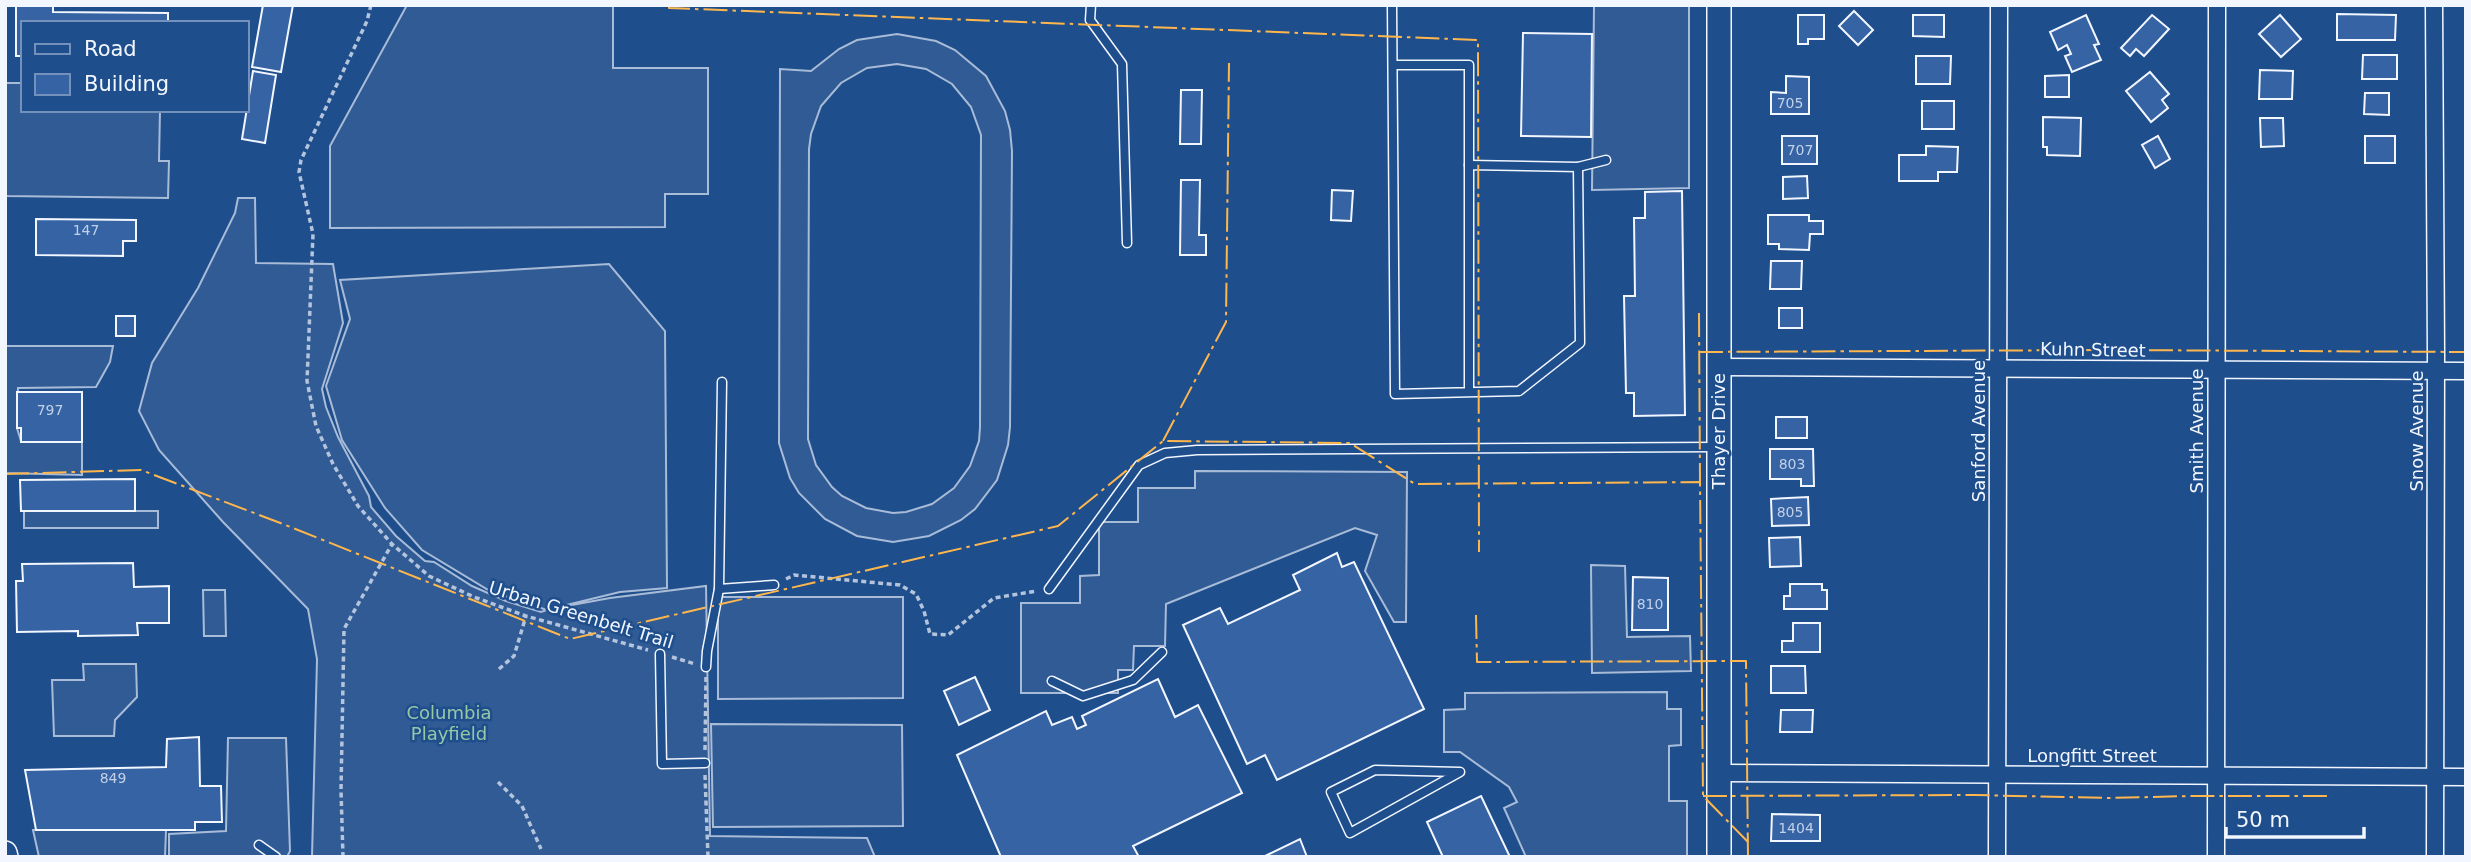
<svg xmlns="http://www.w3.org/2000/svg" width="2471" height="862" viewBox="0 0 2471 862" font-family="'DejaVu Sans',sans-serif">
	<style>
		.built { fill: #305b95; stroke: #a8bbd7; stroke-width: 2; fill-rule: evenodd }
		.building { fill: #3563a3; stroke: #f2f6ff; stroke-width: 2 }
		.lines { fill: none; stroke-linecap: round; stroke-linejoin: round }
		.lane-casing { stroke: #f2f6ff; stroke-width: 11 }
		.street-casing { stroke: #f2f6ff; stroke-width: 19 }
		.secondary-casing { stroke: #f2f6ff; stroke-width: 26 }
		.path { stroke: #b3c4dc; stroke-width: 3.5; stroke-dasharray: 5 3.5; stroke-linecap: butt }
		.lane { stroke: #1f4e8c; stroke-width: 8 }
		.street { stroke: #1f4e8c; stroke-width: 16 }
		.secondary { stroke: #1f4e8c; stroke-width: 23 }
		.power { stroke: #ffb74d; stroke-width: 2; stroke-dasharray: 24 5 3.5 5; stroke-linecap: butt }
		.labels { text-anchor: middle; stroke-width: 5; stroke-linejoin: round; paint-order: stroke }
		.number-label { font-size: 14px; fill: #c3d1e8 }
		.street-label { font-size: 18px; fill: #f2f6ff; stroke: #1f4e8c }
		.park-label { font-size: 18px; fill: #97c8a6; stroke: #1f4e8c }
	</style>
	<rect width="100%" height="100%" fill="#1f4e8c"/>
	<g class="built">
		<path d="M407 5H613V68H708V194H665V227L330 228V146Z"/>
		<path d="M1594 5 1689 6V188L1592 190Z"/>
		<path d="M897 34 936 41 955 50 986 76 1005 111 1010 130 1012 151 1010 427 1008 445 997 480 975 509 961 520 929 536 893 542 857 536 825 519 799 493 790 478 779 443 780 69 811 71 839 49 857 40ZM897 64 926 69 952 84 971 107 981 135 980 427 979 441 970 466 954 488 932 504 906 512 893 513 866 508 842 496 832 487 816 465 808 439 809 149 811 134 821 106 841 83 867 68Z"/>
		<path d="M5 83H23V110H160L159 161H169L168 198 5 196Z"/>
		<path d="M238 198H255L256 263 333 264 343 323 322 389 326 407 338 437 369 496 371 507 396 536 425 561 434 562 472 586 506 601 541 612 547 610 490 591 422 550 385 508 342 440 326 386 350 319 340 280 609 264 665 331 667 588 620 592 550 609 610 598 706 586 710 836 867 838 875 857H312L317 659 308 609 223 522 159 450 139 411 152 363 198 288 235 213Z"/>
		<path d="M5 346H113L110 362 96 387 18 388 17 428 21 441 82 442V475L5 473Z"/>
		<path d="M1195 471 1407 472 1406 622H1394L1365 571 1377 535 1355 528 1166 604 1165 646H1134L1133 670H1118V693H1021V603H1080V576L1099 575V522H1138V488H1195Z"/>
		<rect x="24" y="511" width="134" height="17"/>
		<path d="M1591 565 1625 566 1627 637 1690 636 1691 671 1592 673Z"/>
		<path d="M203 590H225L226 636H204Z"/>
		<path d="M718 597H903V698L718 699Z"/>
		<path d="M83 664H136L137 697 115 720 114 736H54L52 680H84Z"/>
		<path d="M1667 692V709H1681V745L1669 746V801H1687V857H1526L1504 808 1517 802 1509 787 1460 752H1444V710L1465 709V693Z"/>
		<path d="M711 724 902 725 903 826 713 827Z"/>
		<path d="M228 738H286L290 851 287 857H169V834L226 831Z"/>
		<path d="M33 830H166L165 857H39Z"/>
	</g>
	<g class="building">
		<path d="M16 5H53V12L168 13V23H23V56H16Z"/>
		<path d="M263 5H293L281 72 252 67Z"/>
		<path d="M1854 11 1873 30 1858 45 1839 26Z"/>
		<path d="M2337 14 2396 15 2395 40H2337Z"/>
		<path d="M1798 15H1824V39H1808V44H1798Z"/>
		<path d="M1913 15H1944V37L1913 36Z"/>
		<path d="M2086 15 2099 44 2094 45 2101 60 2072 72 2065 56 2071 54 2067 45 2058 50 2050 32Z"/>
		<path d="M2152 15 2169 29 2144 56 2136 49 2130 56 2121 48Z"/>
		<path d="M2280 15 2301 39 2281 57 2259 34Z"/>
		<path d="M1523 33 1592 34 1591 137 1521 136Z"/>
		<path d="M2363 55H2397V79H2362Z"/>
		<path d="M1916 56H1951L1950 84H1916Z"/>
		<path d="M2260 70 2293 71 2292 99H2259Z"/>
		<path d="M253 71 276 75 265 143 242 139Z"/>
		<path d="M2150 72 2169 94 2162 100 2168 108 2151 122 2126 91Z"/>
		<path d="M2069 75V97H2045V76Z"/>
		<path d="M1786 76 1809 77V114H1771V92L1786 93Z"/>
		<path d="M1181 90H1202L1201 144H1180Z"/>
		<path d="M2365 93H2389V115L2364 114Z"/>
		<rect x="1922" y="101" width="32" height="28"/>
		<path d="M2043 117 2081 118 2080 156 2047 155V147H2043Z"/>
		<path d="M2260 118H2283L2284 146 2261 147Z"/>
		<rect x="1782" y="136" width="35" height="28"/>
		<path d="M2158 136 2170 159 2155 168 2142 145Z"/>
		<rect x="2365" y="136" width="30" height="27"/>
		<path d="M1926 146 1958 147 1957 172H1938V181H1899V155H1926Z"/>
		<path d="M1807 176 1808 198 1783 199V177Z"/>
		<path d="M1181 180H1200L1199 235H1206V255H1180Z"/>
		<path d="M1332 190 1353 191 1351 221 1331 220Z"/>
		<path d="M1682 191 1685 415 1634 416V393H1626L1624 296H1635L1634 218H1645V192Z"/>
		<path d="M1768 215H1809V221H1823V234H1810L1809 250 1779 249V244H1768Z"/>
		<path d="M36 219 136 220V241H123V256L36 255Z"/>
		<path d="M1771 261H1802L1801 289H1770Z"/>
		<rect x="1779" y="308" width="23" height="20"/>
		<rect x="116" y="316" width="19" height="20"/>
		<path d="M17 392H82V442H21V428H17Z"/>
		<rect x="1776" y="417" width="31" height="21"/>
		<path d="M1770 449H1813L1814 486H1801V479H1770Z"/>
		<path d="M135 479V511H21L20 480Z"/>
		<path d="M1808 497 1809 525 1772 526 1771 499Z"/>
		<path d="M1800 537 1801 566 1770 567 1769 538Z"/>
		<path d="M1337 553 1342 567 1354 562 1424 709 1277 780 1265 755 1247 764 1183 625 1220 608 1228 624 1300 590 1293 575Z"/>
		<path d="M133 563 134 587 169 586V623H137L138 635 78 636V631L17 632 16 581H23L22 564Z"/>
		<path d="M1633 577 1668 578V630H1632Z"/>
		<path d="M1790 584H1822V590H1827V609H1784V596H1790Z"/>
		<path d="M1793 623H1820V652H1782V641H1793Z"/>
		<path d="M1771 666H1805L1806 693H1771Z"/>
		<path d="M975 677 990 710 959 725 944 691Z"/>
		<path d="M1158 679 1175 717 1198 705 1242 793 1133 846 1139 857H1001L957 755 1046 711 1052 725 1072 717 1077 729 1086 725 1082 716Z"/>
		<path d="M1781 710H1813L1812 732H1780Z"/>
		<path d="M199 737 200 786H221L222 822H195V830H36L25 770 166 767 167 739Z"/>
		<path d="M1481 796 1510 857H1443L1427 822Z"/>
		<path d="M1772 814 1820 815V841H1771Z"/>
		<path d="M1300 839 1307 857H1263Z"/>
	</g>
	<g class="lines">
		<g class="lane-casing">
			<g id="lane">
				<path d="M1091 5 1090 20 1122 64 1127 243"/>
				<path d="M1392 5 1395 394 1519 391 1580 343 1578 167 1469 165V392"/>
				<path d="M1393 65H1469V165"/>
				<path d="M1578 167 1606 160"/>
				<path d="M719 589 774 585"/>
				<path d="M1049 589 1139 465 1165 453 1197 450 1716 447"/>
				<path d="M660 654 662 764 705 763"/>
				<path d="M706 667 707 651 719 589 722 382"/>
				<path d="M1052 681 1083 696 1133 680 1162 652"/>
				<path d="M1375 770 1460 772 1350 833 1331 792Z"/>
				<path d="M259 845 276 857"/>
			</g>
		</g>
		<g class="street-casing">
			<g id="street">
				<path d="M2434 5 2436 354 2435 857"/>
				<path d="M1719 367 2466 371"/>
				<path d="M1719 773 2466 777"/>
				<path d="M1997 857 1999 5"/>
				<path d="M2216 857 2217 5"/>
			</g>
		</g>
		<g class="secondary-casing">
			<g id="secondary">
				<path d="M1719 5V857"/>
				<path d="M5 853 6 857"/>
			</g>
		</g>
		<g class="path">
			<path d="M371 5 367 21 301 160 299 172 313 234 307 381 316 426 333 464 358 506 392 544 429 576 474 597 526 616 648 650"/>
			<path d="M786 579 794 575 900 585 916 594 924 611 930 634 948 635 994 598 1037 591"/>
			<path d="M672 657 695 664"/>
			<path d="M499 669 514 656 526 616"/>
			<path d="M705 750 706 677"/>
			<path d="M705 775 708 857"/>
			<path d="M498 782 522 806 541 849"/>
			<path d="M343 857 341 790 344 629 392 544"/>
		</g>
		<use href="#lane" class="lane"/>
		<use href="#street" class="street"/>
		<use href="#secondary" class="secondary"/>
		<g class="power">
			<path d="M669 5V8L1478 40 1479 552"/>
			<path d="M1699 313 1700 482"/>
			<path d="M1699 352 2113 350 2466 352"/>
			<path d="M1163 441 1226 322 1229 63"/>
			<path d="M5 474 141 470 283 524 570 639 1058 526 1163 441 1350 443 1415 484 1700 482 1703 796 1748 842"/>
			<path d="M1476 615 1477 662 1746 661 1748 857"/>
			<path d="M1703 796 1974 795 2110 798 2192 796H2332"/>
		</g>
	</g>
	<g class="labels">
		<g class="number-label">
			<text x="1790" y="108">705</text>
			<text x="1800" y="155">707</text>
			<text x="86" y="235">147</text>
			<text x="50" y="415">797</text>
			<text x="1792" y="469">803</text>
			<text x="1790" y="517">805</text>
			<text x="1650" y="609">810</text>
			<text x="113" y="783">849</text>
			<text x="1796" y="833">1404</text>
		</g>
		<g class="street-label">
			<text transform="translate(2093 350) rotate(1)" y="6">Kuhn Street</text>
			<text transform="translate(1719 431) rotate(-90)" y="6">Thayer Drive</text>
			<text transform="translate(1979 431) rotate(-90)" y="6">Sanford Avenue</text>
			<text transform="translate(2197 431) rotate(-90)" y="6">Smith Avenue</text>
			<text transform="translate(2417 431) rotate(-90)" y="6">Snow Avenue</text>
			<text transform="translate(581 615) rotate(17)" y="6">Urban Greenbelt Trail</text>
			<text x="2092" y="762">Longfitt Street</text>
		</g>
		<g class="park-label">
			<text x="449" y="719">Columbia<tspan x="449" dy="21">Playfield</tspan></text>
		</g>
	</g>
	<rect width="2471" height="862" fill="none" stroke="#f2f6ff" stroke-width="14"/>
	<rect x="21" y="21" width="228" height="91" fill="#1f4e8c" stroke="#7391ba" stroke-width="2"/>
	<rect x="35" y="44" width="35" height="10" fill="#1f4e8c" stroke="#7391ba" stroke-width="2"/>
	<text x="84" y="56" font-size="21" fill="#f2f6ff">Road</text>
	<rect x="35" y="74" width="35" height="21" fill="#3563a3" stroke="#7391ba" stroke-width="2"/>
	<text x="84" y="91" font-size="21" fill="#f2f6ff">Building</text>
	<path d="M2226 827v10h138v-10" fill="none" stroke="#f2f6ff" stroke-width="3.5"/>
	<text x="2236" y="827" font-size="21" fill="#f2f6ff" stroke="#1f4e8c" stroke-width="5" paint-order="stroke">50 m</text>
</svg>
